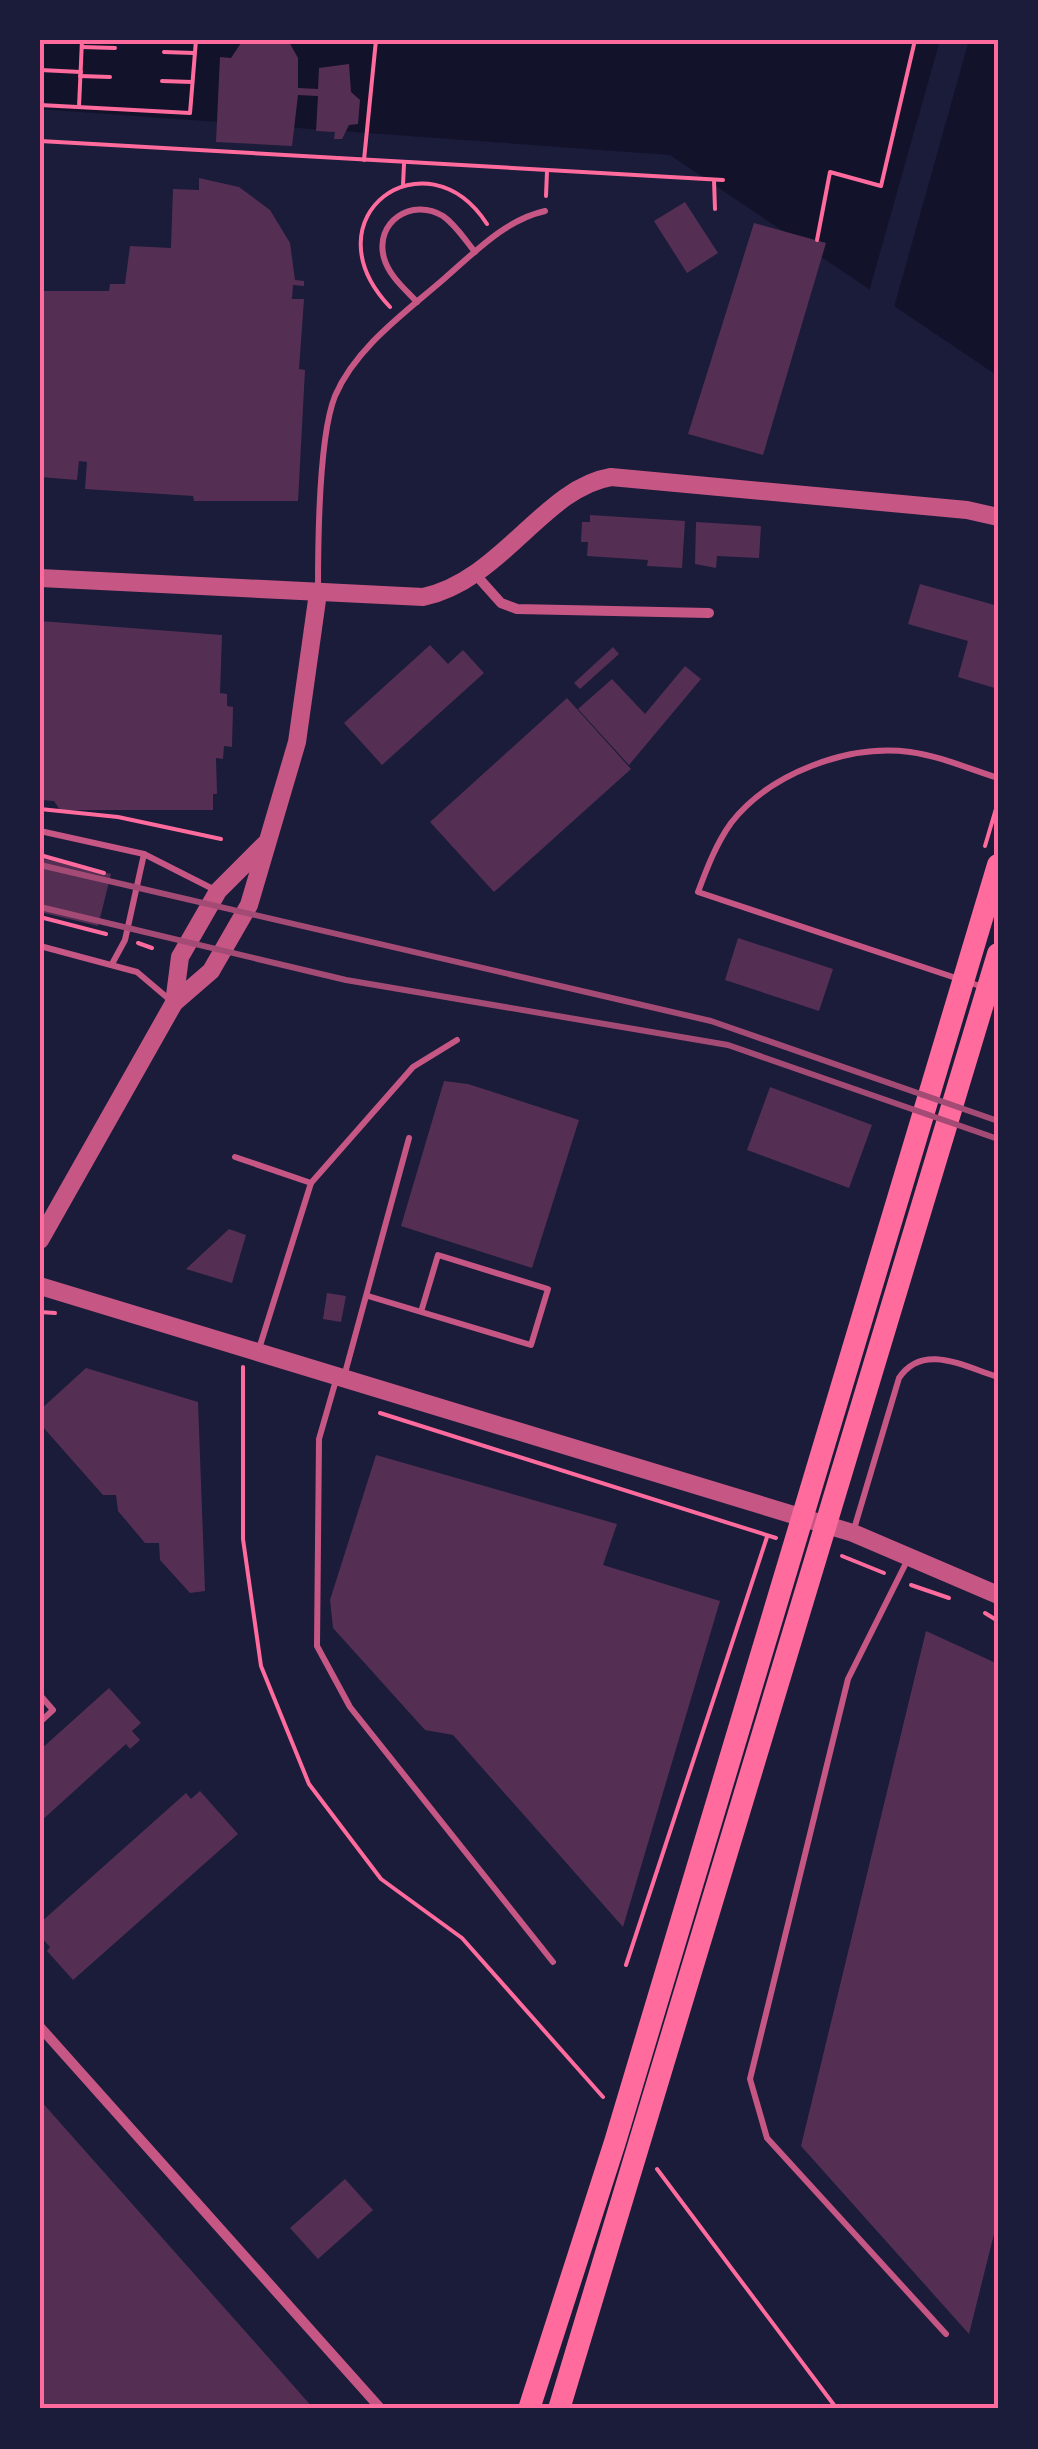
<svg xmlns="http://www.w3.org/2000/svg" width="1038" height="2449" viewBox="0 0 1038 2449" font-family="'Asap Condensed',sans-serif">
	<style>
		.water { fill: #12122b }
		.pier { fill: #1b1b3a }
		.building { fill: #542f53 }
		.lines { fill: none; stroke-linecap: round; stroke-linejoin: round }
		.path { stroke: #ff6b9d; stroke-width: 4 }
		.service { stroke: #c65784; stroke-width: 6 }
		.minor { stroke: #c65784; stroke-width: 10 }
		.tertiary { stroke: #c65784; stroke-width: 18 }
		.trunk { stroke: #ff6b9d; stroke-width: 22 }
		.rail { stroke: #a44b75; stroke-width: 6 }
		.neatline { fill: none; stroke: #ff6b9d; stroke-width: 4 }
	</style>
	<rect width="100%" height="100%" fill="#1b1b3a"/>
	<path class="water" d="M40 40H998V376L670 155 40 109Z"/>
	<path class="pier" d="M940 40H969L893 311 868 295Z"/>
	<g class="building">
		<path d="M243 40H288L298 58V88L318 89 319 68 349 64 351 92 360 100 358 124 349 125 342 139H334L335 132 316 131 318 96 298 95 292 146 216 142 220 57 231 58Z"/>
		<path d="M199 178 239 187 270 210 290 243 295 280 304 281V286L293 285 292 299H304L299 369 305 370 298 501H194L193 496 85 489 87 462 79 461 77 480 40 477V291H109L110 284H125L130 246 171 248 173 189 199 190Z"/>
		<path d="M685 202 718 253 687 273 654 221Z"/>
		<path d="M754 223 826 243 763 455 688 434Z"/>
		<path d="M590 515 685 521 682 568 647 566 648 560 587 556 588 542H581L582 522H590Z"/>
		<path d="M696 522 761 526 759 558 717 556 716 568 695 564Z"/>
		<path d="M920 584 998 606V689L958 677 968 641 908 624Z"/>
		<path d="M40 621 222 635 220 693 227 694V706L233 707 232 747 224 746 223 759 216 758 217 794H213V810H60L54 801 40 800Z"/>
		<path d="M430 645 448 664 463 650 484 673 382 765 344 723Z"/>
		<path d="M613 647 619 654 580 689 574 683Z"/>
		<path d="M685 666 701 679 629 765 578 709 612 679 645 714Z"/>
		<path d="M567 698 631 769 494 892 430 822Z"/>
		<path d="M40 858 111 874 98 926 40 912Z"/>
		<path d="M738 938 833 969 819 1011 725 980Z"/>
		<path d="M444 1081 468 1084 579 1120 532 1268 401 1226Z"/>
		<path d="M770 1087 872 1125 849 1188 747 1150Z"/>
		<path d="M229 1229 246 1235 232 1283 186 1269Z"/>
		<path d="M327 1293 346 1296 341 1322 323 1319Z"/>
		<path d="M86 1368 198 1402 205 1591 190 1593 160 1560 159 1543H145L118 1511 116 1495H103L42 1426 40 1410Z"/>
		<path d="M376 1455 617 1524 603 1565 720 1601 623 1927 453 1735 425 1730 333 1628 330 1600Z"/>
		<path d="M926 1631 998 1664V2218L969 2334 801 2146Z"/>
		<path d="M109 1688 141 1723 132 1731 140 1740 130 1749 126 1744 40 1822V1750Z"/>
		<path d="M200 1791 238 1834 73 1980 47 1951 50 1947 40 1936V1923L186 1793 191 1799Z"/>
		<path d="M40 2100 314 2409H40Z"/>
		<path d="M345 2179 373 2210 318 2259 290 2228Z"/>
	</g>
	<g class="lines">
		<g class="path">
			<path d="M82 47 115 48"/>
			<path d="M164 52 194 53"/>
			<path d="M40 70 81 72"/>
			<path d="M80 76 110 77"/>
			<path d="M162 81 192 82"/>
			<path d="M40 105 190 113 196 40"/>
			<path d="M79 107 82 40"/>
			<path d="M40 141 723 180"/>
			<path d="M364 160 376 40"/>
			<path d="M714 180 715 209"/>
			<path d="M403 185 404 164"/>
			<path d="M546 196 547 171"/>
			<path d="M817 240 830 172 881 186 915 40"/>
			<path d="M390 307C305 217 426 130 487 224"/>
			<path d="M40 809 118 817 221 839"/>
			<path d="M985 846 998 802"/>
			<path d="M40 855 104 873"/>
			<path d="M40 917 106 934"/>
			<path d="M138 943 152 948"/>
			<path d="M40 1312 55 1313"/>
			<path d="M243 1367V1539L261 1666 309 1784 381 1879 462 1938 603 2097"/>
			<path d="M380 1413 776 1538"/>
			<path d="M842 1556 884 1573"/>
			<path d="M911 1585 949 1598"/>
			<path d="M985 1613 998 1621"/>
			<path d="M626 1965 767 1537"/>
			<path d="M657 2169 837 2409"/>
		</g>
		<g class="service">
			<path d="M417 302C405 289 389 276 384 258 374 222 412 197 443 216 456 225 465 240 475 252"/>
			<path d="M318 587C318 541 319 436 335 396 356 347 406 312 445 278 475 252 505 220 545 211"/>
			<path d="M40 831 144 854 217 891"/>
			<path d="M40 946 137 972 170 1000"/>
			<path d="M112 964 125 940 144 854"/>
			<path d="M983 987 698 892C707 868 716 844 731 823 770 773 848 744 910 752 940 756 969 769 998 778"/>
			<path d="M235 1157 311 1183 258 1352"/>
			<path d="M311 1183 413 1067 457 1040"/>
			<path d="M368 1296 531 1345 548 1289 438 1255 421 1312"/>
			<path d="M345 1373 409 1138"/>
			<path d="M336 1380 319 1439 317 1646 350 1707 553 1962"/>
			<path d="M854 1529 899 1378C923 1342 965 1367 998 1377"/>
			<path d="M907 1561 848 1679 750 2079 767 2138 946 2334"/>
			<path d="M40 1695 53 1710 40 1722"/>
		</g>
		<g class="minor">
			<path d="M476 575 501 603 517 609 709 613"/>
			<path d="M40 2027 381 2409"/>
		</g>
		<g class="tertiary">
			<path d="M40 578 423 597C502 580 544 488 611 477L967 510 998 517"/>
			<path d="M174 1003 180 957 218 891 265 844"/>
			<path d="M40 1240 174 1003 211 971 249 905 297 742 318 593"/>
			<path d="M40 1286 853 1533 998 1595"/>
		</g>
		<g class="trunk">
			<path d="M529 2409 615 2142 998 865"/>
			<path d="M559 2409 998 954"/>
		</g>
		<g class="rail">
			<path d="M40 865 711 1021 998 1121"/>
			<path d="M40 907 346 980 728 1045 998 1139"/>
		</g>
	</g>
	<rect width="1038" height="2449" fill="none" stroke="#1b1b3a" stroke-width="85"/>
	<rect x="42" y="42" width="954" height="2364" class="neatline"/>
</svg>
